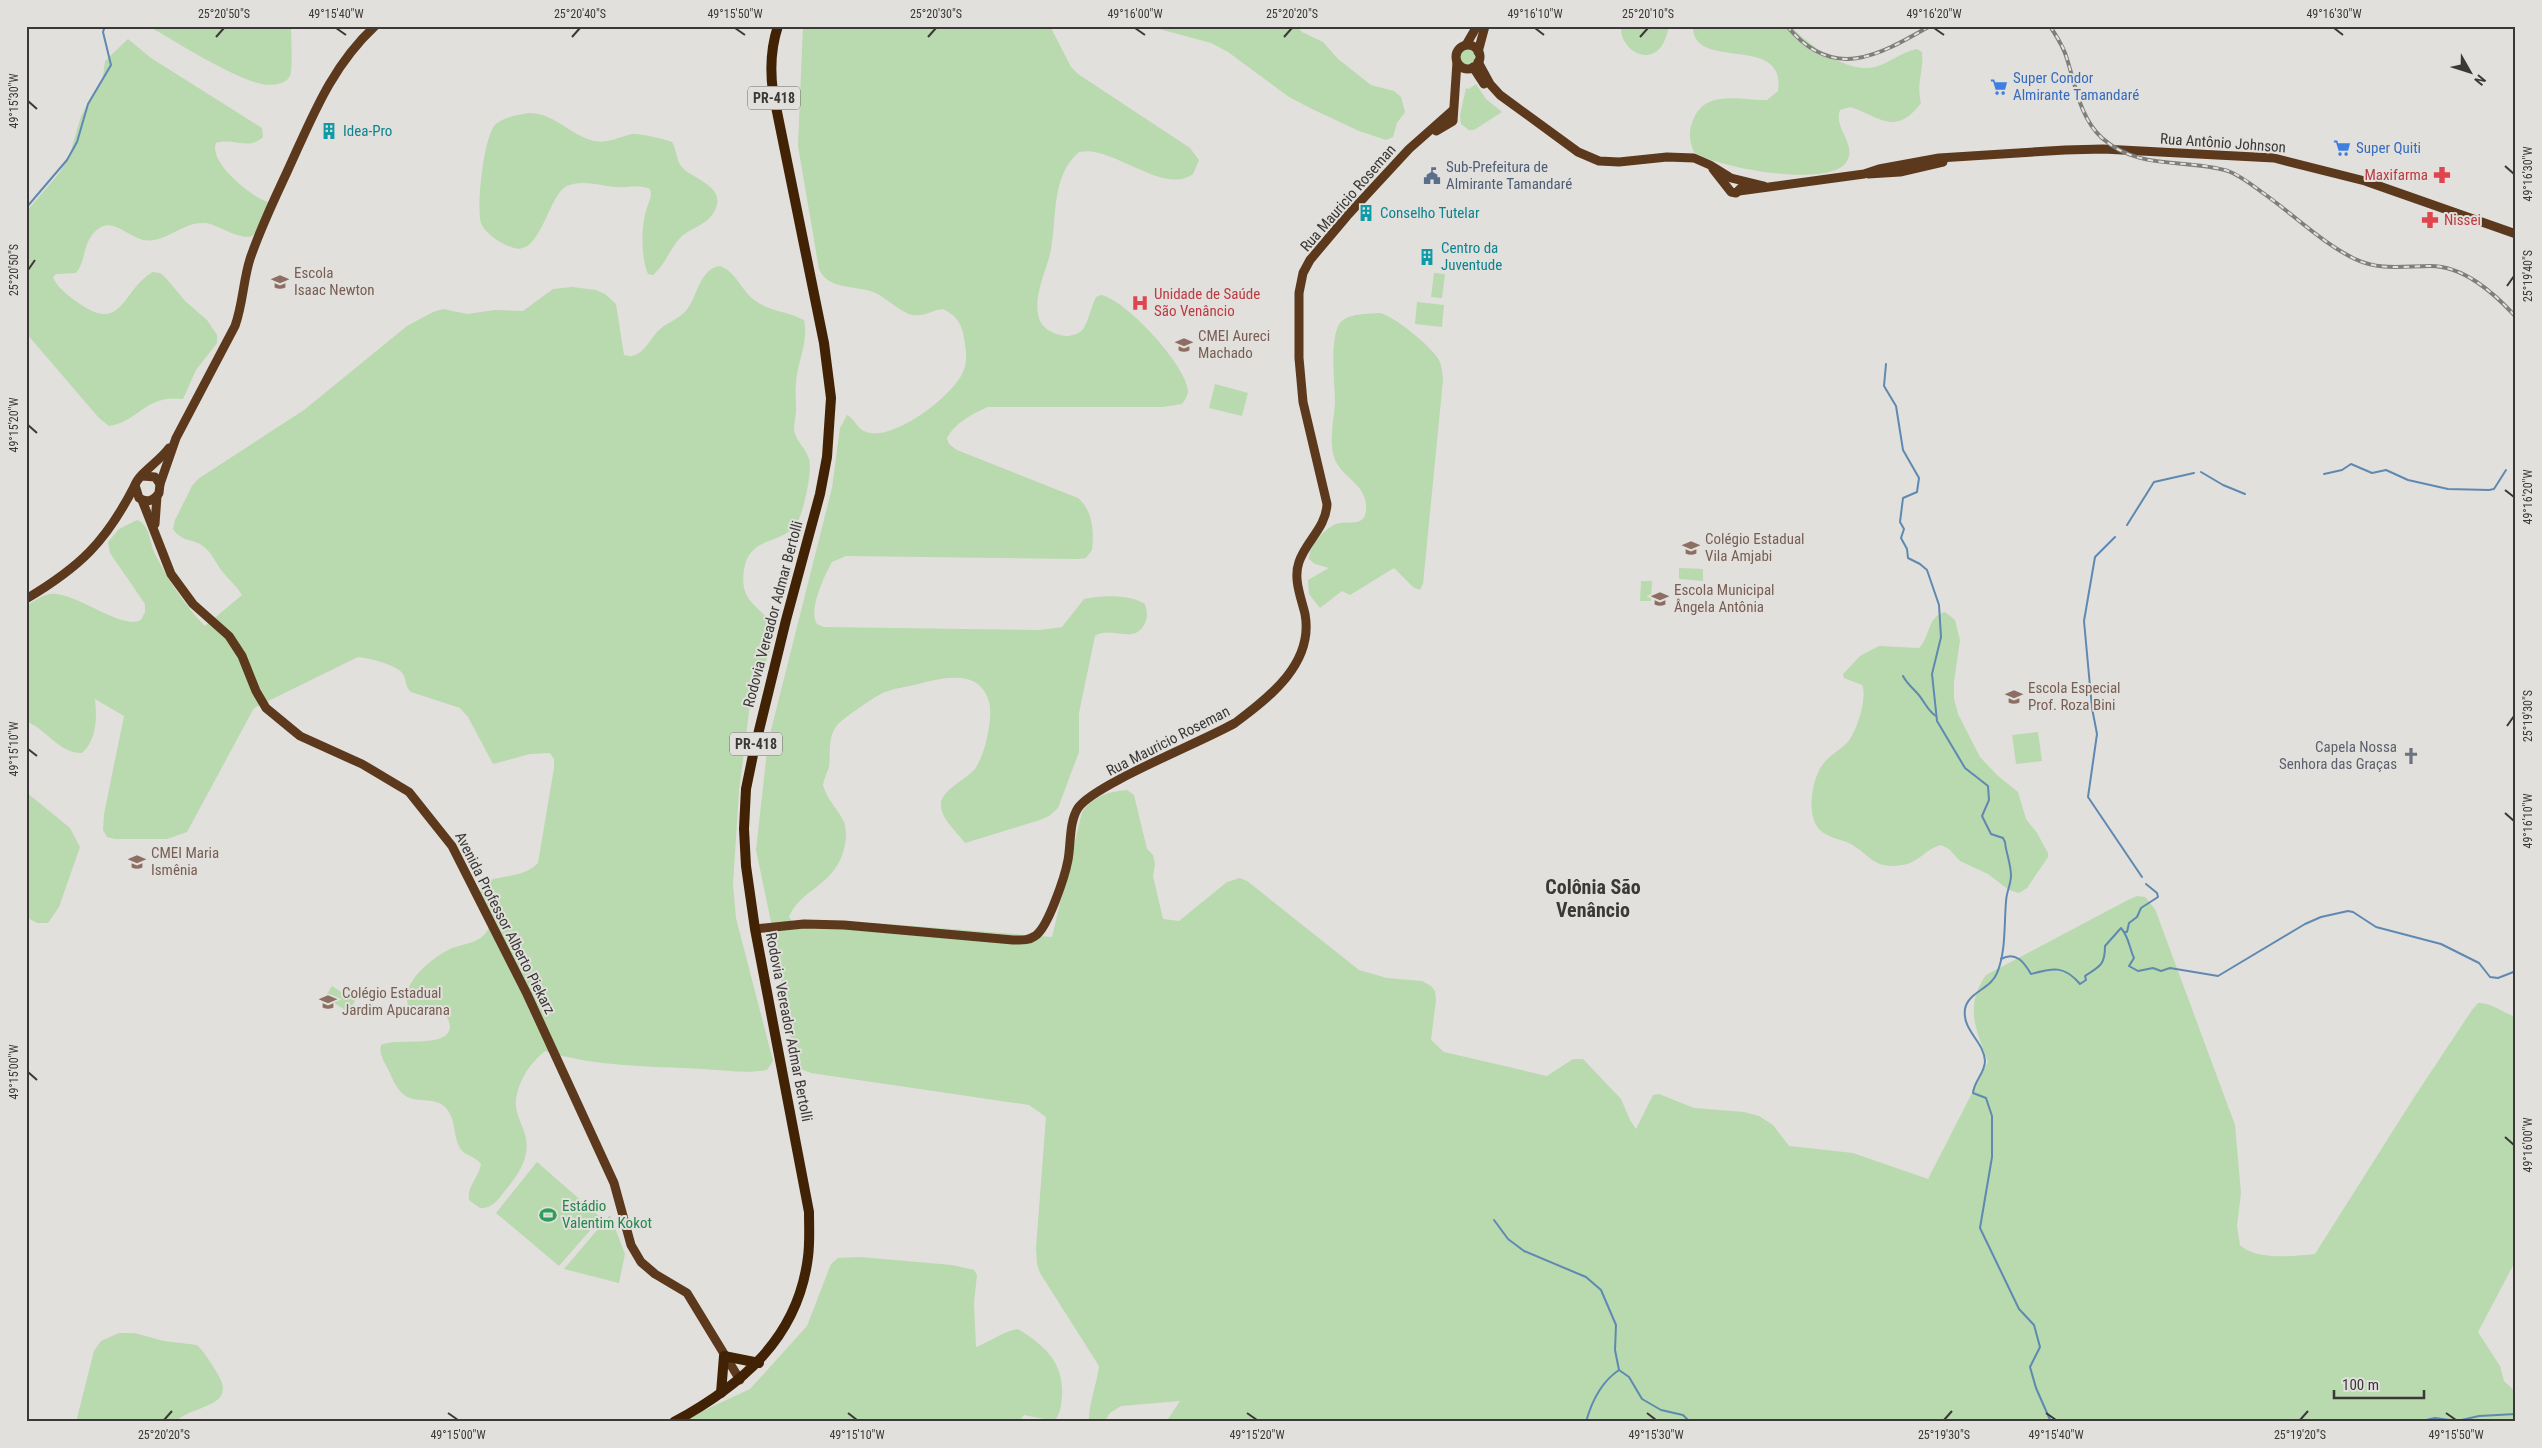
<svg xmlns="http://www.w3.org/2000/svg" width="2542" height="1448" viewBox="0 0 2542 1448" font-family="'Roboto Condensed',sans-serif">
	<style>
		.green { fill: #b9d9af }
		.lines { fill: none; stroke-linecap: round; stroke-linejoin: round }
		.stream { stroke: #5f89b1; stroke-width: 2 }
		.major { stroke: #5c391c; stroke-width: 9 }
		.highway { stroke: #412205; stroke-width: 10 }
		.rail-casing { stroke: #7f7e7b; stroke-width: 4 }
		.rail { stroke: #e2e0dc; stroke-width: 2; stroke-dasharray: 5.5; stroke-linecap: butt }
		.ticks { fill: none; stroke: #3a3937; stroke-width: 2 }
		.labels { text-anchor: middle; stroke-width: 4; stroke-linejoin: round; paint-order: stroke }
		.shield { fill: #e2e0dc; stroke: #6c6b68; stroke-width: 1 }
		.shield-label { font-size: 14px; font-weight: bold; fill: #3a3937 }
		.shop-label { font-size: 15px; fill: #366cbe; stroke: #e2e0dc; text-anchor: start }
		.culture-label { font-size: 15px; fill: #0d838f; stroke: #e2e0dc; text-anchor: start }
		.street-label { font-size: 15px; fill: #3a3937; stroke: #e2e0dc }
		.service-label { font-size: 15px; fill: #4e5e75; stroke: #e2e0dc; text-anchor: start }
		.health-label { font-size: 15px; fill: #be3a42; stroke: #e2e0dc; text-anchor: start }
		.education-label { font-size: 15px; fill: #785e54; stroke: #e2e0dc; text-anchor: start }
		.worship-label { font-size: 15px; fill: #5b616d; stroke: #e2e0dc; text-anchor: end }
		.leisure-label { font-size: 15px; fill: #27864d; stroke: #e2e0dc; text-anchor: start }
		.district-label { font-size: 20px; font-weight: bold; fill: #3a3937; stroke: #e2e0dc }
		.neatline { fill: none; stroke: #3a3937; stroke-width: 2 }
		.ticks-label { font-size: 12px; text-anchor: middle; fill: #3a3937 }
	</style>
	<rect width="100%" height="100%" fill="#e2e0dc"/>
	<g class="green">
		<path d="M148 26H291C291 34 293 71 290 76 285 85 271 86 262 84 230 77 179 43 148 26Z"/>
		<path d="M803 26H1050L1071 67 1078 74 1190 148 1199 160 1193 174C1163 196 1112 144 1079 152 1051 176 1057 217 1051 249 1047 271 1031 298 1040 321 1044 330 1056 335 1066 336 1072 336 1079 334 1083 329 1089 320 1091 307 1096 297L1101 295C1125 299 1185 364 1188 390 1188 396 1185 400 1182 404L1162 407H988C973 413 954 424 947 438L949 444 957 450 1078 498C1093 511 1094 531 1092 550L1086 558 1079 559 846 556 832 562C824 576 808 611 817 624L824 627 1040 630 1062 627 1084 599C1101 595 1130 594 1145 604 1147 611 1148 616 1145 623 1135 646 1111 625 1095 636L1079 713V752L1058 808 1049 816 1040 820 965 843C957 832 941 819 941 805 940 791 965 780 974 770 984 759 994 717 989 702 980 668 943 678 918 684 907 687 895 688 885 692 878 694 844 718 838 724 827 737 831 752 829 767 827 773 824 779 823 785 827 800 838 809 844 822 847 831 846 840 844 849 834 887 801 888 789 917L793 922 876 923 1052 937 1082 812C1094 796 1108 792 1127 790L1134 795 1147 849 1153 855 1155 864 1153 876 1163 919 1179 921 1227 882 1240 878 1247 881 1359 970 1387 978 1422 981 1431 986 1435 991 1436 1000 1431 1040 1444 1052 1547 1076 1573 1059H1583L1621 1099 1630 1120 1636 1129 1653 1095 1659 1094 1694 1108 1744 1112 1759 1116 1773 1125 1789 1146 1853 1153 1928 1179 1988 1062C1976 1029 1964 1007 1986 975L2128 900 2137 896 2145 897 2155 909 2235 1125 2241 1193 2237 1226 2240 1245C2256 1261 2295 1256 2315 1254L2413 1099 2472 1010 2478 1003C2491 1002 2503 1013 2516 1017V1260L2478 1332 2500 1366 2504 1381 2516 1392V1422H1166L1180 1401 1121 1406 1110 1413 1104 1422H1089C1088 1405 1097 1384 1099 1366L1040 1273 1037 1264 1036 1248 1046 1117 1029 1105 811 1073 798 1068 792 1049 775 941 756 850 768 742 832 488 840 428 847 415C855 419 857 429 866 432 893 442 953 396 963 372 968 361 966 350 964 338 962 324 956 315 943 309 932 310 924 317 913 315 901 313 886 297 873 292 854 285 828 290 819 269L798 146Z"/>
		<path d="M1148 26H1297L1302 32 1323 42 1338 59 1371 85 1394 91 1401 97 1405 112 1397 123 1393 137 1386 140 1359 131 1310 108 1289 97 1228 52 1211 43Z"/>
		<path d="M1621 26H1669C1667 34 1665 42 1660 48 1644 66 1619 46 1621 26Z"/>
		<path d="M1693 26H1791C1808 45 1848 74 1875 67 1890 63 1901 52 1917 49L1922 52C1924 72 1916 82 1921 103 1895 137 1881 117 1850 107L1840 110C1833 128 1857 144 1847 161 1833 189 1716 168 1694 152 1689 140 1688 130 1694 118 1707 89 1742 101 1767 100L1778 91C1787 32 1692 73 1693 26Z"/>
		<path d="M128 39 151 58 262 128 263 137C248 151 233 137 216 143 208 162 251 197 268 202 266 212 263 227 255 234 244 244 218 224 205 223 183 221 165 244 143 240 130 237 114 220 101 227 82 238 87 260 76 273L56 274 53 277C57 288 70 297 80 304 123 334 122 289 153 272L160 273 166 278 185 301 207 320 217 335V343L196 370 183 399C145 394 140 421 109 426L99 418 26 333V212L60 172 70 154 81 116 103 77 105 61Z"/>
		<circle cx="1467" cy="57" r="8"/>
		<path d="M1476 84 1486 99 1502 112 1474 130H1469L1461 124 1460 115 1466 88 1469 89Z"/>
		<path d="M528 113C553 112 570 135 594 141 607 144 619 137 632 134 638 133 666 139 672 142 677 150 676 161 682 167 691 179 729 186 714 212 707 225 690 228 680 238 670 249 665 265 653 275L648 274C641 258 641 228 646 211 648 203 653 197 650 189 639 184 628 188 616 187 602 186 580 179 567 186 548 195 541 256 514 248 503 245 485 234 481 223 476 208 484 133 496 124 504 117 518 115 528 113Z"/>
		<path d="M720 266C736 272 740 288 753 299 767 311 787 311 804 320 809 342 797 362 796 383 795 392 796 401 796 410 796 416 794 423 794 429 795 441 806 448 809 459 813 470 803 515 796 525 780 545 749 536 744 570 738 607 768 607 772 629 775 645 763 668 758 684L761 687 750 704 739 791 733 884 736 918 773 1061 767 1070C746 1074 723 1070 702 1069 650 1066 595 1067 545 1051 531 1062 518 1081 516 1100 515 1109 519 1118 522 1126 534 1153 521 1171 504 1192 498 1200 491 1209 480 1208L469 1200C467 1186 479 1177 481 1164 475 1156 465 1156 460 1148 453 1136 456 1119 446 1108 434 1095 415 1105 403 1094 395 1087 391 1075 387 1067 383 1060 379 1053 381 1045 398 1037 446 1049 450 1028 450 1022 448 1018 444 1014 429 1013 405 1019 407 995 409 976 434 957 450 949 462 944 480 943 487 931 496 917 475 899 481 884 499 874 523 879 538 863L554 768V759L550 753 530 754 493 764 468 717 460 708 411 692C405 687 407 681 403 674 398 665 369 658 358 657L254 708 187 832 167 839H115L107 837 103 830 104 814 124 716 95 699C97 717 97 740 82 753 60 754 46 729 26 721V606C33 602 42 595 50 594 75 591 122 631 141 620L145 612V604L110 553 108 542 119 529 137 520C151 525 149 544 156 556 168 580 186 607 205 626L242 595C236 585 229 580 222 571 215 562 212 553 203 546 192 538 183 543 173 529L175 520 192 486 198 479 304 410 407 326 433 312 443 309 467 314 495 310 523 311 553 289 572 287 596 290 605 294 616 304 624 355C627 355 630 357 632 356 643 354 651 339 657 332 666 322 681 319 688 308 698 294 700 269 720 266Z"/>
		<path d="M1434 273 1445 274 1442 298 1431 297Z"/>
		<path d="M1417 302 1444 305 1442 327 1415 324Z"/>
		<path d="M1380 313C1395 317 1428 344 1437 357 1442 364 1442 371 1443 380L1423 584 1420 590 1413 587 1394 568 1350 595 1342 591 1320 608 1309 594 1308 580 1329 568 1315 564 1309 559C1309 546 1324 529 1336 524 1347 520 1365 528 1366 510 1368 485 1344 479 1335 460 1328 442 1334 421 1335 403 1335 384 1329 338 1340 323 1348 313 1369 314 1380 313Z"/>
		<path d="M1215 384 1248 393 1242 416 1209 408Z"/>
		<path d="M1679 568 1703 569V581L1679 579Z"/>
		<path d="M1641 581H1652L1651 601H1640Z"/>
		<path d="M1945 612 1955 620 1960 640 1954 682V699L1958 714 1980 757 1998 776 2018 792 2026 819 2037 833 2048 853V857L2027 888 2019 893 2009 890 1988 874 1960 861 1949 849 1941 845C1925 849 1919 863 1902 865 1873 870 1870 854 1849 843 1840 839 1829 838 1821 831 1806 818 1811 783 1821 767 1827 757 1837 752 1846 744 1856 735 1868 697 1862 685L1844 678 1843 674 1860 656 1879 646 1919 648C1930 638 1927 616 1945 612Z"/>
		<path d="M2038 732 2042 761 2016 764 2012 735Z"/>
		<path d="M26 792 70 828 80 847 59 907 48 923H37L26 917Z"/>
		<path d="M332 986 355 1001 348 1012 325 997Z"/>
		<path d="M537 1162 601 1218 559 1266 496 1213Z"/>
		<path d="M610 1215 625 1254 619 1283 564 1269Z"/>
		<path d="M860 1257 952 1265 974 1270 977 1275 974 1303 976 1347C990 1342 1003 1331 1018 1329 1045 1346 1064 1362 1062 1396 1061 1405 1061 1411 1056 1419L1049 1420 1024 1415 1019 1422H679L750 1389 807 1326 831 1264 838 1258Z"/>
		<path d="M119 1333H134L164 1341 197 1345C205 1353 211 1363 217 1373 240 1408 190 1405 176 1422H76L94 1351 101 1341Z"/>
	</g>
	<g class="lines">
		<g class="stream">
			<path d="M26 208 67 160 77 142 88 104 111 65 103 32 105 26"/>
			<path d="M1886 364 1884 386 1896 406 1903 450 1919 478 1917 492 1903 498 1900 522 1904 529 1901 538 1907 549 1908 558 1920 564 1927 570 1939 605 1941 637 1932 674 1937 721 1965 768 1988 786 1989 800 1982 816 1991 834 2003 838 2005 842C2006 853 2011 864 2011 876 2011 884 2006 893 2006 902 2004 925 2006 952 1997 973 1991 989 1968 992 1965 1009 1962 1031 1984 1041 1985 1061 1985 1073 1974 1081 1973 1093L1986 1098 1992 1116V1157L1980 1228 2019 1309 2034 1325 2040 1347 2030 1367 2036 1388 2051 1422"/>
			<path d="M2201 472 2223 485 2245 494"/>
			<path d="M2324 474 2342 470 2351 464 2372 473 2386 470 2408 480 2448 489 2489 490 2494 489 2506 470"/>
			<path d="M2127 525 2154 482 2194 473"/>
			<path d="M2115 537 2095 557 2084 621 2092 708 2097 734 2088 797 2142 877"/>
			<path d="M1903 676C1907 684 1913 688 1918 694 1925 702 1927 710 1936 716"/>
			<path d="M2124 932H2127L2129 923 2137 917 2141 908 2158 897 2157 893 2146 884"/>
			<path d="M2001 959C2016 951 2024 962 2031 974 2053 968 2064 965 2080 984L2086 980 2085 976C2101 966 2105 964 2105 946L2121 928C2129 937 2129 947 2134 958L2129 966 2138 971 2153 968 2161 971 2170 968 2218 976 2305 924 2321 917 2348 911 2353 912 2376 927 2441 944 2479 963 2490 977 2498 978 2516 971"/>
			<path d="M1494 1220 1508 1239 1524 1251 1586 1277 1601 1290 1616 1325 1615 1350 1619 1370 1629 1377 1642 1399 1661 1410 1683 1415 1690 1422"/>
			<path d="M1586 1422C1592 1400 1601 1382 1619 1370"/>
			<path d="M2417 1422 2435 1418 2457 1421 2479 1416 2516 1414"/>
		</g>
		<g class="major">
			<path d="M1466 45 1477 26"/>
			<circle cx="1468" cy="57" r="12"/>
			<path d="M1478 52 1485 26"/>
			<path d="M1478 62 1490 84 1500 95 1578 152 1599 161 1619 162 1667 157 1694 158 1710 165 1731 178 1764 186"/>
			<path d="M1473 67 1484 84"/>
			<path d="M1436 131 1453 121 1457 62"/>
			<path d="M1713 169 1731 192 1736 193 1741 188"/>
			<path d="M1868 174 1900 172 1943 162"/>
			<path d="M1739 191 1864 174 1879 169 1939 158 2065 150 2103 149 2274 158 2365 181 2516 234"/>
			<path d="M143 476 155 477 160 484 159 493C154 501 147 503 139 498L135 485C139 473 160 461 169 448"/>
			<path d="M160 484 176 438 235 326C243 304 243 281 250 259 260 229 274 200 287 172 312 118 330 68 375 26"/>
			<path d="M142 500 171 574 193 604 229 636 242 656 256 691 266 708 300 736 362 764 409 792 452 846 527 994 614 1183 631 1245 641 1262 655 1274 687 1293 740 1380"/>
			<path d="M155 524 157 496"/>
			<path d="M26 599C80 567 106 542 135 485"/>
			<path d="M755 929 804 924 844 925 1013 940C1021 940 1028 941 1035 936 1048 928 1065 876 1068 860 1071 844 1069 822 1078 808 1093 785 1204 741 1235 723 1270 697 1314 663 1305 614 1301 597 1293 579 1299 562 1306 541 1326 528 1327 504L1303 402 1299 358V293L1303 273 1310 260 1347 216 1409 149 1453 110"/>
		</g>
		<g class="highway">
			<path d="M721 1393 724 1356 759 1363"/>
			<path d="M674 1422C742 1385 798 1338 808 1257 810 1242 809 1227 809 1212L755 929 746 866 744 829 746 789 753 755 786 620 820 494 827 457 831 398 824 343 773 92C770 70 771 47 778 26"/>
		</g>
		<g class="rail-casing">
			<g id="rail">
				<path d="M1787 26C1833 82 1878 56 1930 26"/>
				<path d="M2050 26C2057 37 2064 47 2067 59 2076 87 2080 118 2102 138 2139 171 2185 158 2228 171 2241 176 2252 185 2263 193 2293 214 2322 243 2355 259 2380 271 2404 266 2430 266 2464 266 2494 293 2516 317"/>
			</g>
		</g>
		<use href="#rail" class="rail"/>
	</g>
	<path class="ticks" d="M336 28 346 35M735 28 745 35M1135 28 1145 35M1535 28 1544 35M1934 28 1944 35M2334 28 2343 35M216 37 224 28M572 37 580 28M928 37 936 28M1284 37 1292 28M1640 37 1648 28M28 101 37 109M2505 166 2514 174M28 270 35 260M2507 286 2514 276M28 425 37 433M2505 490 2514 497M2507 726 2514 716M28 749 37 756M2505 813 2514 821M28 1072 37 1080M2505 1137 2514 1145M448 1413 458 1420M848 1413 857 1420M1247 1413 1257 1420M1647 1413 1656 1420M2046 1413 2056 1420M2446 1413 2456 1420M164 1420 172 1411M1944 1420 1952 1411M2300 1420 2308 1411"/>
	<defs>
		<g id="supermarket-bare" transform="scale(1.35)"><path d="M-6-5.5h2.5l.6 2H6L4.5 2H-2.5L-4.4-4H-6ZM-1.5 3.2a1.3 1.3 0 1 0 .1 0ZM3 3.2a1.3 1.3 0 1 0 .1 0Z" fill="#3f7fe0" stroke="#e2e0dc" stroke-width="2.5" paint-order="stroke"/></g>
		<g id="building-bare" transform="scale(1.35)"><path d="M-4-6H4V6H1V3H-1V6H-4ZM-2.5-4.3h1.7v1.8h-1.7ZM.8-4.3h1.7v1.8H.8ZM-2.5-1h1.7V.8h-1.7ZM.8-1h1.7V.8H.8Z" fill="#0f9aa8" stroke="#e2e0dc" stroke-width="2.5" paint-order="stroke"/></g>
		<g id="pharmacy-bare" transform="scale(1.35)"><path d="M-2-6h4v4h4v4h-4v4h-4v-4h-4v-4h4Z" fill="#e0444e" stroke="#e2e0dc" stroke-width="2.5" paint-order="stroke"/></g>
		<g id="civic-bare" transform="scale(1.35)"><path d="M-.6-6.5H3V-4.5H.6V-3L4-1V1h2V6H-6V1h2V-1L-.6-3ZM-1.2 2.5V6h2.4V2.5Z" fill="#5c6f8a" stroke="#e2e0dc" stroke-width="2.5" paint-order="stroke"/></g>
		<g id="school-bare" transform="scale(1.35)"><path d="M0-5L7-2L0 1L-7-2ZM-4 1L0 2.5L4 1V4Q0 6-4 4Z" fill="#8d6e63" stroke="#e2e0dc" stroke-width="2.5" paint-order="stroke"/></g>
		<g id="hospital-bare" transform="scale(1.35)"><path d="M-5-5h3v3.5h4V-5h3V5h-3V1.5h-4V5h-3Z" fill="#e0444e" stroke="#e2e0dc" stroke-width="2.5" paint-order="stroke"/></g>
		<g id="church-bare" transform="scale(1.35)"><path d="M-1.2-6h2.4v3.5h3.3v2.4h-3.3V6h-2.4V-.1h-3.3v-2.4h3.3Z" fill="#6b7280" stroke="#e2e0dc" stroke-width="2.5" paint-order="stroke"/></g>
		<g id="stadium-bare" transform="scale(1.35)"><path d="M0-5a6.5 5 0 1 0 0 10a6.5 5 0 1 0 0-10ZM-3.5-1.8h7v3.6h-7Z" fill="#2e9e5b" stroke="#e2e0dc" stroke-width="2.5" paint-order="stroke"/></g>
	</defs>
	<g fill-rule="evenodd">
		<use href="#supermarket-bare" x="1999" y="87"/>
		<use href="#building-bare" x="329" y="131"/>
		<use href="#supermarket-bare" x="2342" y="148"/>
		<use href="#pharmacy-bare" x="2442" y="175"/>
		<use href="#civic-bare" x="1432" y="176"/>
		<use href="#building-bare" x="1366" y="213"/>
		<use href="#pharmacy-bare" x="2430" y="220"/>
		<use href="#building-bare" x="1427" y="257"/>
		<use href="#school-bare" x="280" y="282"/>
		<use href="#hospital-bare" x="1140" y="303"/>
		<use href="#school-bare" x="1184" y="345"/>
		<use href="#school-bare" x="1691" y="548"/>
		<use href="#school-bare" x="1660" y="599"/>
		<use href="#school-bare" x="2014" y="697"/>
		<use href="#church-bare" x="2411" y="756"/>
		<use href="#school-bare" x="137" y="862"/>
		<use href="#school-bare" x="328" y="1002"/>
		<use href="#stadium-bare" x="548" y="1215"/>
	</g>
	<g class="labels">
		<g class="shield">
			<rect x="748" y="86.5" width="52" height="23" rx="4"/>
			<rect x="730" y="732.5" width="52" height="23" rx="4"/>
		</g>
		<g class="shield-label">
			<text x="774" y="103">PR-418</text>
			<text x="756" y="749">PR-418</text>
		</g>
		<g class="shop-label">
			<text x="2013" y="83">Super Condor<tspan x="2013" dy="17">Almirante Tamandaré</tspan></text>
			<text x="2356" y="153">Super Quiti</text>
		</g>
		<g class="culture-label">
			<text x="343" y="136">Idea-Pro</text>
			<text x="1380" y="218">Conselho Tutelar</text>
			<text x="1441" y="253">Centro da<tspan x="1441" dy="17">Juventude</tspan></text>
		</g>
		<g class="street-label">
			<text transform="translate(2223 143) rotate(4)" y="5">Rua Antônio Johnson</text>
			<text transform="translate(1348 198) rotate(-49)" y="5">Rua Mauricio Roseman</text>
			<text transform="translate(773 614) rotate(-75)" y="5">Rodovia Vereador Admar Bertolli</text>
			<text transform="translate(1168 741) rotate(-27)" y="5">Rua Mauricio Roseman</text>
			<text transform="translate(505 923) rotate(63)" y="5">Avenida Professor Alberto Piekarz</text>
			<text transform="translate(789 1027) rotate(79)" y="5">Rodovia Vereador Admar Bertolli</text>
		</g>
		<g class="service-label">
			<text x="1446" y="172">Sub-Prefeitura de<tspan x="1446" dy="17">Almirante Tamandaré</tspan></text>
		</g>
		<g class="health-label">
			<text x="2428" y="180" text-anchor="end">Maxifarma</text>
			<text x="2444" y="225">Nissei</text>
			<text x="1154" y="299">Unidade de Saúde<tspan x="1154" dy="17">São Venâncio</tspan></text>
		</g>
		<g class="education-label">
			<text x="294" y="278">Escola<tspan x="294" dy="17">Isaac Newton</tspan></text>
			<text x="1198" y="341">CMEI Aureci<tspan x="1198" dy="17">Machado</tspan></text>
			<text x="1705" y="544">Colégio Estadual<tspan x="1705" dy="17">Vila Amjabi</tspan></text>
			<text x="1674" y="595">Escola Municipal<tspan x="1674" dy="17">Ângela Antônia</tspan></text>
			<text x="2028" y="693">Escola Especial<tspan x="2028" dy="17">Prof. Roza Bini</tspan></text>
			<text x="151" y="858">CMEI Maria<tspan x="151" dy="17">Ismênia</tspan></text>
			<text x="342" y="998">Colégio Estadual<tspan x="342" dy="17">Jardim Apucarana</tspan></text>
		</g>
		<g class="worship-label">
			<text x="2397" y="752">Capela Nossa<tspan x="2397" dy="17">Senhora das Graças</tspan></text>
		</g>
		<g class="leisure-label">
			<text x="562" y="1211">Estádio<tspan x="562" dy="17">Valentim Kokot</tspan></text>
		</g>
		<g class="district-label">
			<text x="1593" y="894">Colônia São<tspan x="1593" dy="23">Venâncio</tspan></text>
		</g>
	</g>
	<rect width="2542" height="1448" fill="none" stroke="#e2e0dc" stroke-width="55"/>
	<g transform="translate(2470 72) rotate(129)" stroke="#e2e0dc" stroke-width="4" paint-order="stroke">
	<path d="M0-4L9 19L0 12L-9 19Z" fill="#3a3937"/>
	<text y="-8" font-size="14" font-weight="bold" text-anchor="middle" fill="#3a3937">N</text>
	</g>
	<path d="M2334 1390v8h90v-8" fill="none" stroke="#3a3937" stroke-width="2.5"/>
	<text x="2342" y="1390" font-size="15" fill="#3a3937" stroke="#e2e0dc" stroke-width="4" paint-order="stroke">100 m</text>
	<rect x="28" y="28" width="2486" height="1392" class="neatline"/>
	<g class="ticks-label">
		<text x="224" y="18">25°20'50"S</text>
		<text x="336" y="18">49°15'40"W</text>
		<text x="580" y="18">25°20'40"S</text>
		<text x="735" y="18">49°15'50"W</text>
		<text x="936" y="18">25°20'30"S</text>
		<text x="1135" y="18">49°16'00"W</text>
		<text x="1292" y="18">25°20'20"S</text>
		<text x="1535" y="18">49°16'10"W</text>
		<text x="1648" y="18">25°20'10"S</text>
		<text x="1934" y="18">49°16'20"W</text>
		<text x="2334" y="18">49°16'30"W</text>
		<text transform="translate(14 101) rotate(-90)" y="4">49°15'30"W</text>
		<text transform="translate(2528 174) rotate(-90)" y="4">49°16'30"W</text>
		<text transform="translate(14 270) rotate(-90)" y="4">25°20'50"S</text>
		<text transform="translate(2528 276) rotate(-90)" y="4">25°19'40"S</text>
		<text transform="translate(14 425) rotate(-90)" y="4">49°15'20"W</text>
		<text transform="translate(2528 497) rotate(-90)" y="4">49°16'20"W</text>
		<text transform="translate(2528 716) rotate(-90)" y="4">25°19'30"S</text>
		<text transform="translate(14 749) rotate(-90)" y="4">49°15'10"W</text>
		<text transform="translate(2528 821) rotate(-90)" y="4">49°16'10"W</text>
		<text transform="translate(14 1072) rotate(-90)" y="4">49°15'00"W</text>
		<text transform="translate(2528 1145) rotate(-90)" y="4">49°16'00"W</text>
		<text x="164" y="1439">25°20'20"S</text>
		<text x="458" y="1439">49°15'00"W</text>
		<text x="857" y="1439">49°15'10"W</text>
		<text x="1257" y="1439">49°15'20"W</text>
		<text x="1656" y="1439">49°15'30"W</text>
		<text x="1944" y="1439">25°19'30"S</text>
		<text x="2056" y="1439">49°15'40"W</text>
		<text x="2300" y="1439">25°19'20"S</text>
		<text x="2456" y="1439">49°15'50"W</text>
	</g>
</svg>
